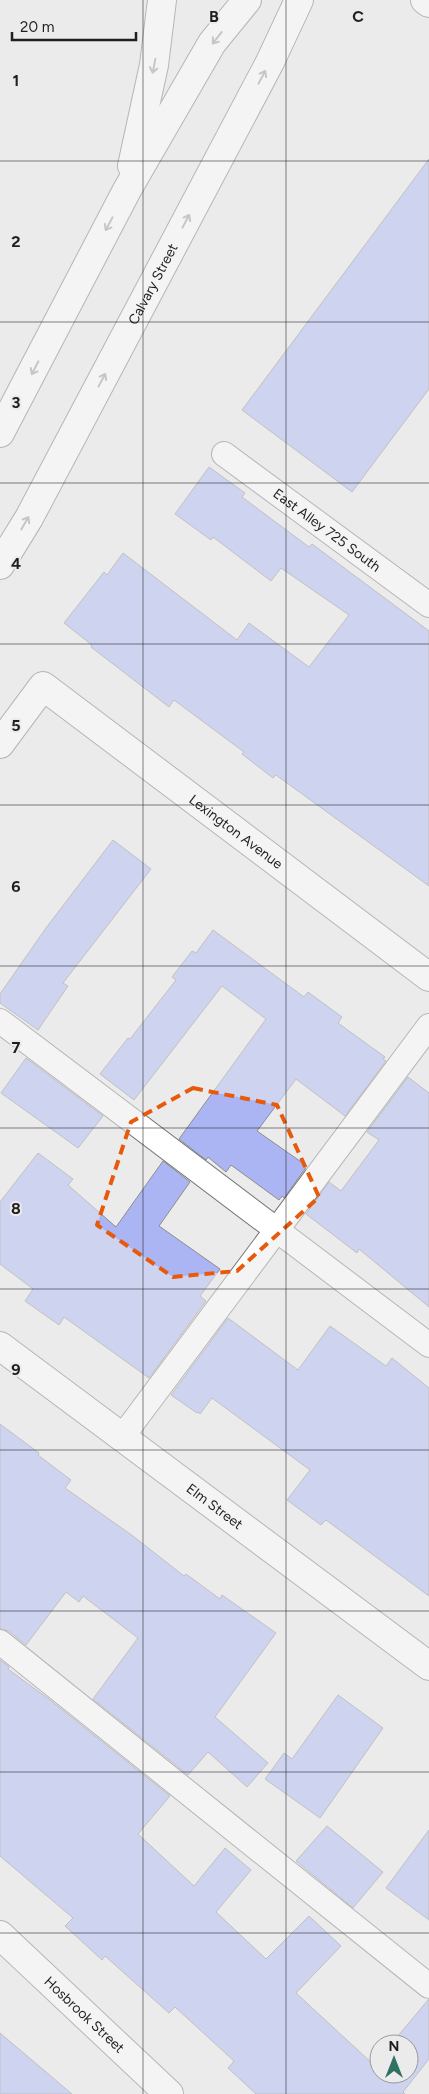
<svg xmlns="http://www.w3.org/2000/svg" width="429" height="2094" viewBox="0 0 429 2094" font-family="Figtree,sans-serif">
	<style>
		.building { fill: #acb5f3; stroke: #8d8d8e }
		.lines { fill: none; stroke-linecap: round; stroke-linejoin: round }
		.service-casing { stroke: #757576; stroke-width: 26 }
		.minor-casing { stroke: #757576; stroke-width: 30 }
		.secondary-casing { stroke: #757576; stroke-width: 30 }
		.service { stroke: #fff; stroke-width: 24 }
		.minor { stroke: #fff; stroke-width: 28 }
		.secondary { stroke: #fff; stroke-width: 28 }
		.oneway { stroke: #9a9a9b }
		.marked { fill: none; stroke: #e8590c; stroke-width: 4; stroke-dasharray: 10 6; stroke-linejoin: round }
		.grid { fill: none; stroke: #1f1f20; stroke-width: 1; stroke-opacity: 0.55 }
		.labels { text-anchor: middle; stroke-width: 4; stroke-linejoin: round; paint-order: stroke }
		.street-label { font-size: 14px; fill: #1f1f20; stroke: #ebebec }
		.grid-label { font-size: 16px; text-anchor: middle; font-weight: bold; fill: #1f1f20; stroke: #ebebec; stroke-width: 4; stroke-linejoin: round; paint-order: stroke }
	</style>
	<rect width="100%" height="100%" fill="#ebebec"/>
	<g class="building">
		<path d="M429 159V389L352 492 242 410Z"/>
		<path d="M209 467 245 493 242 497 309 547 312 544 429 631V886L276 775 273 778 242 754 244 752 174 700 169 707 91 647 92 645 64 623 104 572 107 575 123 553 237 640 249 623 309 667 349 615 281 568 271 581 213 537 211 540 175 514Z"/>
		<path d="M113 840 151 869 63 983 68 986 38 1030 0 1003V994L46 928Z"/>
		<path d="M213 930 304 997 308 992 342 1017 338 1023 385 1057 383 1059 386 1061 345 1116 296 1079 257 1131 307 1166 284 1198 282 1196 279 1200 231 1165 226 1172 208 1157 206 1160 179 1139 266 1019 222 986 134 1100 100 1074 128 1038 130 1039 176 980 172 977 192 951 196 953Z"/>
		<path d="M26 1058 103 1116 78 1148 1 1093Z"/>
		<path d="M408 1077 429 1093V1307L359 1249 357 1253 306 1214 329 1182 341 1191 379 1140 367 1132Z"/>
		<path d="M38 1153 73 1179 68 1185 116 1227 163 1161 190 1182 159 1226 220 1269 200 1296 206 1301 149 1378 64 1317 59 1325 25 1301 33 1289 0 1264V1202Z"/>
		<path d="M228 1318 298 1370 330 1326 386 1366 392 1358 429 1388V1596L326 1520 321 1525 287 1500 310 1470 212 1398 200 1414 198 1412 197 1413 171 1395Z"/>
		<path d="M0 1424 39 1453 38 1455 71 1480 65 1488 133 1536 184 1576 186 1574 220 1599 222 1595 276 1633 215 1717 268 1763 247 1787 208 1752 188 1775 93 1699 138 1638 83 1596 79 1602 66 1592 26 1645 9 1631 0 1629Z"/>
		<path d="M0 1660 9 1667 8 1669 50 1700 170 1796 138 1834 194 1886 225 1848 251 1870 216 1912 266 1959 309 1916 341 1946 296 1993 374 2065 379 2059V2074H409V2044H391L429 1999V2059L403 2092 405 2094H256L228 2068 234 2061 175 2007 169 2013 105 1956 102 1960 65 1926 73 1918 0 1856Z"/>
		<path d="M338 1695 383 1728 320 1818 265 1779 284 1753 292 1759Z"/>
		<path d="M327 1826 383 1872 353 1908 296 1861Z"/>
		<path d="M429 1830V1920L386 1888Z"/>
		<path d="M0 2033 72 2094H0Z"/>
	</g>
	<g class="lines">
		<g class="service-casing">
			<g id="service">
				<path id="s1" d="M224 454 429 605"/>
				<path d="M0 1021 429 1345"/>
				<path d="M122 1437 429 1026"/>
				<path d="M0 1642 429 1986"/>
			</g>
		</g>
		<g class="minor-casing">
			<g id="minor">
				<path id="s2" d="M0 744 43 686 429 977"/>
				<path id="s3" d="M0 1346 429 1666"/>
				<path id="s4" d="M0 1935 169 2094"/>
			</g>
		</g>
		<g class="secondary-casing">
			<g id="secondary">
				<path d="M425 0 429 3"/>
				<path d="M132 166 154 65 162 0"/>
				<path d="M0 433 127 190 212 43 247 0"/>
				<path id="s5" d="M0 565 29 518 270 62 299 0"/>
			</g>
		</g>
		<use href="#service" class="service"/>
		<use href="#minor" class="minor"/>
		<use href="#secondary" class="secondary"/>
	</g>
	<defs><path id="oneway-shaft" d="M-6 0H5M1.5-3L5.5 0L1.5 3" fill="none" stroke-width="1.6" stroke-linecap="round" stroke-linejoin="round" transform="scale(1.25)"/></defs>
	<g class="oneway">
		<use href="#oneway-shaft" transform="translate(217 38) rotate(128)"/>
		<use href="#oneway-shaft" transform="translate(154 66) rotate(101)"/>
		<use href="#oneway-shaft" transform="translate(262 77) rotate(-62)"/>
		<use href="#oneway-shaft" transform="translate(186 221) rotate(-62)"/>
		<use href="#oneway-shaft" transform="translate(109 224) rotate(118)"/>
		<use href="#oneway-shaft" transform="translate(35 368) rotate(117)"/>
		<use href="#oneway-shaft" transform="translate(102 380) rotate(-62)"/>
		<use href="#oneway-shaft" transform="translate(25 523) rotate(-60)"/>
	</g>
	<path d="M0 0H429V2094H0ZM193 1088 277 1105 319 1197 237 1271 173 1277 97 1225 131 1122Z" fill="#ebebec" fill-opacity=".55" fill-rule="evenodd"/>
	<path class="marked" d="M193 1088 277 1105 319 1197 237 1271 173 1277 97 1225 131 1122Z"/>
	<path class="grid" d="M143 0V2094M286 0V2094M0 161H429M0 322H429M0 483H429M0 644H429M0 805H429M0 966H429M0 1128H429M0 1289H429M0 1450H429M0 1611H429M0 1772H429M0 1933H429"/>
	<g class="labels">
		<g class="street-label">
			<text dy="5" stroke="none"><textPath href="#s5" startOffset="320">Calvary Street</textPath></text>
			<text dy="5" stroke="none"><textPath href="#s1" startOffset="128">East Alley 725 South</textPath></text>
			<text dy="5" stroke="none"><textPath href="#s2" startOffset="314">Lexington Avenue</textPath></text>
			<text dy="5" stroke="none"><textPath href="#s3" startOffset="268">Elm Street</textPath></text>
			<text dy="5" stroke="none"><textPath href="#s4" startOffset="116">Hosbrook Street</textPath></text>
		</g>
	</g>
	<g class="grid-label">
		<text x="214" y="22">B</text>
		<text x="358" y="22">C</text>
		<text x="16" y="86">1</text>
		<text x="16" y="247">2</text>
		<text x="16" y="408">3</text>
		<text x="16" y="569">4</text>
		<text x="16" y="731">5</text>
		<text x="16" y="892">6</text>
		<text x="16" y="1053">7</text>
		<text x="16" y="1214">8</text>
		<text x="16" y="1375">9</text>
	</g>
	<g transform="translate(394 2059)"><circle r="24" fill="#ebebec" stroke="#99999a"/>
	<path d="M0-4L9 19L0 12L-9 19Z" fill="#2f7264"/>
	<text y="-8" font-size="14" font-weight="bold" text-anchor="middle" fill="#1f1f20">N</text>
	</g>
	<path d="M12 32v8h124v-8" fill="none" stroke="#1f1f20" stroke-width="2.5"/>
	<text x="20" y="32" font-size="15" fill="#1f1f20" stroke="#ebebec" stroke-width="4" paint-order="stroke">20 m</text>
</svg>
